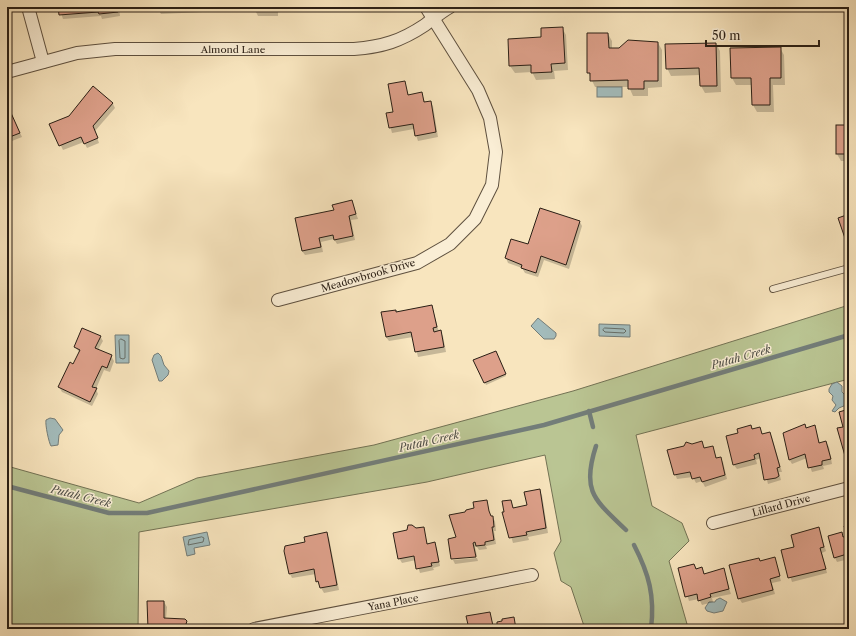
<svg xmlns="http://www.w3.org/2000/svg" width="856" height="636" viewBox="0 0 856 636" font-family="'Libre Caslon Text',serif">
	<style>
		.green { fill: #bac593; stroke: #727254 }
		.water { fill: #a3bcbc; stroke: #737d79 }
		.shadow { fill: #0003 }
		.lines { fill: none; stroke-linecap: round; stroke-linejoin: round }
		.shore { stroke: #666e68; stroke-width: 1 }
		.stream { stroke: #737d79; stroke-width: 4.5 }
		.building { fill: #dda08a; stroke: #2a1f15 }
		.lane-casing { stroke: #5e503f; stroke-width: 8 }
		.street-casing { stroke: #5e503f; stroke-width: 14 }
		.lane { stroke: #faeed5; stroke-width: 6 }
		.street { stroke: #faeed5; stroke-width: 12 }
		.labels { text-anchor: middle; stroke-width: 3; stroke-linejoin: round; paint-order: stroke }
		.street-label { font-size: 10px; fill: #2a1f15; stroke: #faeed5 }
		.water-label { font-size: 11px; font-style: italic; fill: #4e4e47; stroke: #faeed5 }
	</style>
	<rect width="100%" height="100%" fill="#f8e5be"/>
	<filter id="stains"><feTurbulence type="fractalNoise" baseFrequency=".005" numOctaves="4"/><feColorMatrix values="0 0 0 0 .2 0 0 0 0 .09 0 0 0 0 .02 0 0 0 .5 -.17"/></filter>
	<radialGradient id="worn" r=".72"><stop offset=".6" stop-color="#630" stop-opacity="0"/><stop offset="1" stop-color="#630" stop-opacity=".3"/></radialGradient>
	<path class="green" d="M849 305V379L636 435 652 506 682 523 689 541 669 561 687 624 682 629H585L571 587 561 581 554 553 561 541 545 455 427 482 139 532 138 629 7 627V466L139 503 197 478 374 445 573 391Z"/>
	<g class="water">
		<rect x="597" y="87" width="25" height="10"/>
		<path d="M538 318 556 333V336L554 339H544L531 326Z"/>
		<path d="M599 324 630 325V337L599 336Z"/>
		<path d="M115 335H129V363H116Z"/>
		<path d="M158 353 161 356 164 365 169 371 168 375 162 381H159L152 360 154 355Z"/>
		<path d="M837 382 842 386V392L849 399 846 405 839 408 835 412 832 411 836 405 832 400 833 396 829 392V389L832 384Z"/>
		<path d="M50 418 55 419 63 430 59 435 58 445 51 446C49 443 45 425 46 420Z"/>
		<path d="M207 532 210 545 194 548 195 554 187 556 183 537Z"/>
		<path d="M720 598 727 602 723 611 714 613 707 611 705 608 709 602H715L716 600Z"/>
	</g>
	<g class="shadow">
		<path d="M59 7H119L120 16 102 19 101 16 63 19Z"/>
		<path d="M157 7H203V12L161 14Z"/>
		<path d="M221 7H278V16H258L254 8Z"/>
		<path d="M315 7H331L317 12Z"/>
		<path d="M562 28 566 35 568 70 554 71 555 79 536 80 532 72 515 73 510 66 542 38Z"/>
		<path d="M608 34 612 41V49L658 43 662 50V87L648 88V96H633L629 87H595L588 72Z"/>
		<path d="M716 44 720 51 721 92 705 93 701 86 700 75 671 76 667 68Z"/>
		<path d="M780 48 784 55 785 85H773L774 112H757L753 105V85H736L732 78 731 49Z"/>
		<path d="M404 82 409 96 422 94 425 102H430L433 106 438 137 418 141 414 129 392 133 387 114 394 113Z"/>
		<path d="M113 104 115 108 95 131 99 143 87 148 84 142 63 150 51 125Z"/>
		<path d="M7 105 22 137 7 143Z"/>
		<path d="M849 126V161H841L837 154Z"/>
		<path d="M352 201 358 219 351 220 355 240 337 244 334 239 321 242 323 252 305 255 302 251 335 211Z"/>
		<path d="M580 222 582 226 569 269 544 260 538 277 525 273 522 268 508 263 506 258Z"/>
		<path d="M432 306 439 332H440L443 336 446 352 418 357 413 337 389 341 386 337Z"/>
		<path d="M100 336 103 341 98 350 111 356 114 361 110 372 104 370 96 389 98 394 92 406 62 392 59 387 80 353 75 347Z"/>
		<path d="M497 354 506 376 486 385 474 361Z"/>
		<path d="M805 425 807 428 815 427 820 444 826 442 829 447 832 464 823 466 824 469 812 472 807 458 792 464 789 459Z"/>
		<path d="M751 426 753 430 760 428 763 435 770 433 772 437 782 472H779L781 480 768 484 761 458 756 460 757 464 737 469 734 465 740 434Z"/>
		<path d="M701 443 705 449 713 447 717 459 720 458 723 462 727 479 705 487 702 481 696 483 693 477 677 479 675 474 692 445Z"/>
		<path d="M539 490 542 495 548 533 528 537 529 540 513 543 504 513 511 501 514 509 528 506Z"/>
		<path d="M486 501 491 517 495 521 496 531H494L496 544 486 546 487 549 479 550 477 547H475L477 556 453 559 449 539 457 538 465 513Z"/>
		<path d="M849 526V559L837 562 835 558 841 533 844 538 848 537Z"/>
		<path d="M423 528 428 545 434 543 437 548 440 566 433 568 434 570 420 573 416 560 402 563 399 558 415 529Z"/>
		<path d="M819 529 826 551 822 553 827 573 792 582 782 551 796 547Z"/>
		<path d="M326 533 329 538 339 590 324 593 317 581 316 574 292 578 290 574Z"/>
		<path d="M477 558 478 561 455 564 453 560Z"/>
		<path d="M774 558 781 581 772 583 775 594 742 603 739 598 760 562Z"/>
		<path d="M694 565 697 569 702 568 705 575 723 570 731 594 712 598 713 602 702 605 699 599 689 601 679 569Z"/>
		<path d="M164 602 167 607 166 619 186 621 188 629H148Z"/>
		<path d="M490 614 494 627 513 618 517 629H470Z"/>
	</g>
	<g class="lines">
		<g class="shore">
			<path d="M605 328 624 329 626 331 624 333 605 332 603 330Z"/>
			<path d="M121 339 125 341V358L123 359 120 358 119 341Z"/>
			<path d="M202 537 204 538 203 542 188 545 189 540Z"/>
		</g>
		<g class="stream">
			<path d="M589 411 593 427"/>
			<path d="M596 446C581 492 595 500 626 530"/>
			<path d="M7 486 109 513H147L544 425 849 335"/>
			<path d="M634 545C649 574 655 596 651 629"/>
		</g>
	</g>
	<g class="building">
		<path d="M58 7H118V12L99 14 98 12 59 15Z"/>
		<path d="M253 7H274L275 9 253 10Z"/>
		<path d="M563 27 565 63 551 64 552 72 531 73V65L509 66 508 39 541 37V28Z"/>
		<path d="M587 33H608L609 48H619L628 40 658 42V81H644V89H628V80L590 81V73H587Z"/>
		<path d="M716 43 717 86H700L699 68 666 69 665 44Z"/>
		<path d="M781 47V78H770V105H752L751 78H731L730 48Z"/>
		<path d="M405 81 408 95 422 92 424 102 431 101 436 132 415 136 413 124 389 128 386 113 393 112 388 84Z"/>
		<path d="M93 86 113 103 93 126 98 138 84 144 81 137 59 146 49 124 69 116Z"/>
		<path d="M7 104 20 133 7 138Z"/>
		<rect x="836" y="125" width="13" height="29"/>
		<path d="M352 200 356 214 349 216 353 236 334 240 333 235 319 238 321 247 302 251 295 218 334 210 332 205Z"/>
		<path d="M540 208 580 221 566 265 541 256 536 273 521 268 522 265 505 258 511 239 528 244Z"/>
		<path d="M849 214V246L848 247 838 218Z"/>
		<path d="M432 305 437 327 433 328 434 332 441 330 444 347 415 352 411 332 386 337 381 312 396 310V312Z"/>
		<path d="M82 328 101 336 95 348 112 355 107 368 102 366 92 387 97 388 90 402 58 387 70 362 73 364 80 350 74 347Z"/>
		<path d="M496 351 506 374 484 383 473 360Z"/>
		<path d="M849 409V462L847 455 845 456 837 428 843 427 839 412Z"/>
		<path d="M805 424 806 428 815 425 819 443 826 441 831 459 822 461V465L808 468 805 454 789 460 783 433Z"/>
		<path d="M751 425 752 429 760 427 762 434 770 432 780 467 777 468 779 476 776 478 764 480 759 453 754 455 755 459 733 465 726 436 738 433 737 429Z"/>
		<path d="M702 441 704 448 713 446 716 458 721 457 725 475 702 482 700 477 692 479 690 472 674 475 667 450 684 446 686 442 692 444Z"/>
		<path d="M540 489 546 528 526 532 527 535 509 538 502 512H504L502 501 511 500 513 508 527 505 524 492Z"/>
		<path d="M487 500 489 511 491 516H493L494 527H492L494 540 485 542V545L476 546 475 542 473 543 476 557 451 559 448 539 456 537 449 515 465 512 466 510 474 508 473 502Z"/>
		<path d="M408 525H412L416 528 424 527 427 544 435 542 439 562 431 563 432 566 416 569 414 556 398 559 393 533 407 530Z"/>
		<path d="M849 525V559L847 554 834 558 828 536 842 532 843 537 847 536 844 526Z"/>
		<path d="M819 527 824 547 820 548 826 569 788 578 781 550 794 547 791 535Z"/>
		<path d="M327 532 337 585 320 588 318 581 316 582 314 569 289 574 284 551 285 546 305 542 304 537Z"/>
		<path d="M775 557 780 576 770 579 773 590 738 599 729 565 759 558 760 561Z"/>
		<path d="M694 564 696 569 702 567 704 574 724 568 729 589 710 594 711 597 698 601 697 594 685 597 678 568Z"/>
		<path d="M147 601H164V618L185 619 187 621 185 627H188V629H148Z"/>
		<path d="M490 612 493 626 497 625V622L502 621V619L514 617 516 629H469L466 616Z"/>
	</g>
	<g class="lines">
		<g class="lane-casing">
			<path id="lane" d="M773 289 849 268"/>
		</g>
		<g class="street-casing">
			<g id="street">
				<path d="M28 7 43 62"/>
				<path d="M7 72 77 53 115 49H354C382 47 401 41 425 25 433 19 441 12 450 7"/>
				<path d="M278 300 417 263 450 244 475 219 492 185 496 152 490 118 478 90 426 7"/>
				<path d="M713 523 849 488"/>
				<path d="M254 629 532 575"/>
			</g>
		</g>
		<use href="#lane" class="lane"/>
		<use href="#street" class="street"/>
	</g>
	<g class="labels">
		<g class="street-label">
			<text x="233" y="53">Almond Lane</text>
			<text transform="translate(368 275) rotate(-16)" y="4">Meadowbrook Drive</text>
			<text transform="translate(781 505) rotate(-15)" y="4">Lillard Drive</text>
			<text transform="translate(393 602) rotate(-11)" y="4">Yana Place</text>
		</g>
		<g class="water-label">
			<text transform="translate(741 357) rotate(-16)" y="4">Putah Creek</text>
			<text transform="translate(429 441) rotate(-13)" y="4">Putah Creek</text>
			<text transform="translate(81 496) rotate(14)" y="4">Putah Creek</text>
		</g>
	</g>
	<rect width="856" height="636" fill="none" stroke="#f8e5be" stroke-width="24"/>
	<rect x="8" y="8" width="840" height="620" fill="none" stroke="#2a1f15" stroke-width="2"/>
	<rect x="12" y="12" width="832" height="612" fill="none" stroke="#2a1f15"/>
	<path d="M706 40v6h113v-6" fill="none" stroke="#2a1f15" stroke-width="2"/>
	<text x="712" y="40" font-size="12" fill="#2a1f15" stroke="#faeed5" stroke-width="3" paint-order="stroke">50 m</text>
	<rect width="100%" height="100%" filter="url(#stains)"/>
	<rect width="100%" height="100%" fill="url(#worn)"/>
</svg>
